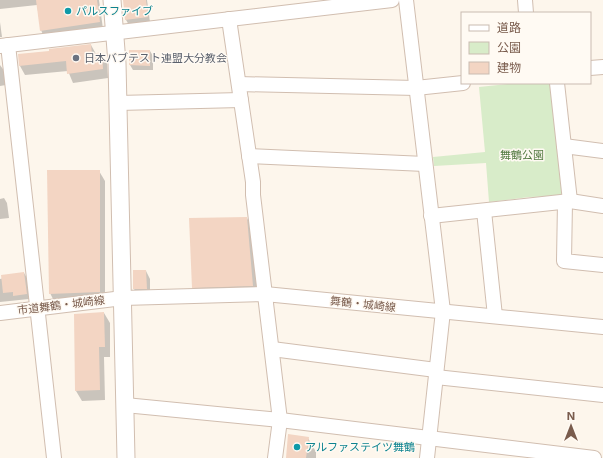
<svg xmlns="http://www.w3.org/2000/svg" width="603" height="458" viewBox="0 0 603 458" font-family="Inter,'Noto Sans JP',sans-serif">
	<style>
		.green { fill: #d8ecc9 }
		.shadow { fill: #0003 }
		.building { fill: #f3d5c3 }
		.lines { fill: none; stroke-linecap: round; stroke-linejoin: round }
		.minor-casing { stroke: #d1beb0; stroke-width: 16 }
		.tertiary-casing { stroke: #d1beb0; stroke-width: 19 }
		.minor { stroke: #fff; stroke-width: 14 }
		.tertiary { stroke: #fff; stroke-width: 17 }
		.culture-dot { fill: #0f9aa8; stroke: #fffaf3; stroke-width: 1.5 }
		.worship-dot { fill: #6b7280; stroke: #fffaf3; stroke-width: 1.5 }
		.labels { text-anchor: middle; stroke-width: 3; stroke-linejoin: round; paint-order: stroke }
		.culture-label { font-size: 11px; fill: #0d838f; stroke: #fffaf3; text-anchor: start }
		.worship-label { font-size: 11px; fill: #5b616d; stroke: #fffaf3; text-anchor: start }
		.park-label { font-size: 11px; fill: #537a41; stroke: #fffaf3 }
		.street-label { font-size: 11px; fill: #7a5c4d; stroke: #fffaf3 }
	</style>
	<rect width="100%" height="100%" fill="#fdf6ec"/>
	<path class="green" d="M518 83H551L564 191 561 196 529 197 489 202 486 163 434 166 433 157 485 152 479 87Z"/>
	<g class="shadow">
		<path d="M0 0H99L103 29 44 37 41 30 37 5 0 9Z"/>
		<path d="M124 0H147L150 22 129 25 126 20Z"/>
		<path d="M0 22 2 37H0Z"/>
		<path d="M91 45 96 54 101 53 107 62 108 78 73 83 68 71 25 75 20 66 19 55 50 52Z"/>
		<path d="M130 51H150L153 56V70H133L130 65Z"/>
		<path d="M0 65 5 72 6 85 0 86Z"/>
		<path d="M99 171 105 181V302L55 303 50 293Z"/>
		<path d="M4 198 7 203 9 218 0 219V199Z"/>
		<path d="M247 218 251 226 257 293 197 295 193 287Z"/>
		<path d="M146 271 150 279V296H139L134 289Z"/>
		<path d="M24 273 27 278 29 299 0 302V279Z"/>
		<path d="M104 313 110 323V357H104L105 400 82 401 76 391Z"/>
		<path d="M308 438 316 452V458H287Z"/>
	</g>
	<g class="building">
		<path d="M36 0H97L100 22 40 31Z"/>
		<path d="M123 0H146L148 17 125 20Z"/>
		<path d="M91 44 92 54 102 52 103 69 67 74 66 61 19 66 18 54 49 51V49Z"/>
		<path d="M129 50H150V66L129 65Z"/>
		<path d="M47 170H100V292L49 294Z"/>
		<path d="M247 217 253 286 192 288 189 218Z"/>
		<path d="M133 270H146L147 289H133Z"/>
		<path d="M24 272 27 294 13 296V292L3 293 1 275Z"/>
		<path d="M104 312 105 347H99L100 390 75 391 74 314Z"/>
		<path d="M288 434 309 437 306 458H286Z"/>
	</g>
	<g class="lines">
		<g class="minor-casing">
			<g id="minor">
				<path d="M406 0 443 311 427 458"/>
				<path d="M525 0 526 13"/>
				<path d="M229 19 253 182V195L280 420 275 458"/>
				<path d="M8 45 54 458"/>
				<path d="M0 46 392 0"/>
				<path d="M590 68 603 67"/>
				<path d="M557 83 570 201"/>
				<path d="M239 84 416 88 463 83"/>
				<path d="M118 103 241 100"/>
				<path d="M564 146 603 151"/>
				<path d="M249 156 425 164"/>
				<path d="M565 202 564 261 603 265"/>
				<path d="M484 211 495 316"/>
				<path d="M431 216 570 201 603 206"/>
				<path d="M0 313 123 298 265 294 603 327"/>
				<path d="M272 349 436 370"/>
				<path d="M436 377 603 395"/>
				<path d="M125 405 280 420 594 458"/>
			</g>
		</g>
		<g class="tertiary-casing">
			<path id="tertiary" d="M112 0 117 63 126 458"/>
		</g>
		<use href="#minor" class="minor"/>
		<use href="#tertiary" class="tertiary"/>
	</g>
	<g class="culture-dot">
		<circle cx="68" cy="11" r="4"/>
		<circle cx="297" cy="447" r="4"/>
	</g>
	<circle class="worship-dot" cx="76" cy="58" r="4"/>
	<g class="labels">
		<g class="culture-label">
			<text x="76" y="15">パルスファイブ</text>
			<text x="305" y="451">アルファステイツ舞鶴</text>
		</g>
		<g class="worship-label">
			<text x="84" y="62">日本バブテスト連盟大分教会</text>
		</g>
		<g class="park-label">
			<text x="522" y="159">舞鶴公園</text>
		</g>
		<g class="street-label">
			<text transform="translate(363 304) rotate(6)" y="4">舞鶴・城崎線</text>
			<text transform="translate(61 305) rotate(-7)" y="4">市道舞鶴・城崎線</text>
		</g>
	</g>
	<rect x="461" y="12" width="130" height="72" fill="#fffaf3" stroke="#cabbb1"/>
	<rect x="469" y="25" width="20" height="6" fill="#ffffff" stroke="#cabbb1"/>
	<text x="497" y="32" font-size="12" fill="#7a5c4d">道路</text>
	<rect x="469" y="42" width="20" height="12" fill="#d8ecc9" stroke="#cabbb1"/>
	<text x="497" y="52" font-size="12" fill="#7a5c4d">公園</text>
	<rect x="469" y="62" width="20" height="12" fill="#f3d5c3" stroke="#cabbb1"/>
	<text x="497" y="72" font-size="12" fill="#7a5c4d">建物</text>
	<g transform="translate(571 426)" stroke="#fffaf3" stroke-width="3" paint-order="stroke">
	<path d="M0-3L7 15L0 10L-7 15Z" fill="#7a5c4d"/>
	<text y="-6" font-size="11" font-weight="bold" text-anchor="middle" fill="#7a5c4d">N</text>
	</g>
</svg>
